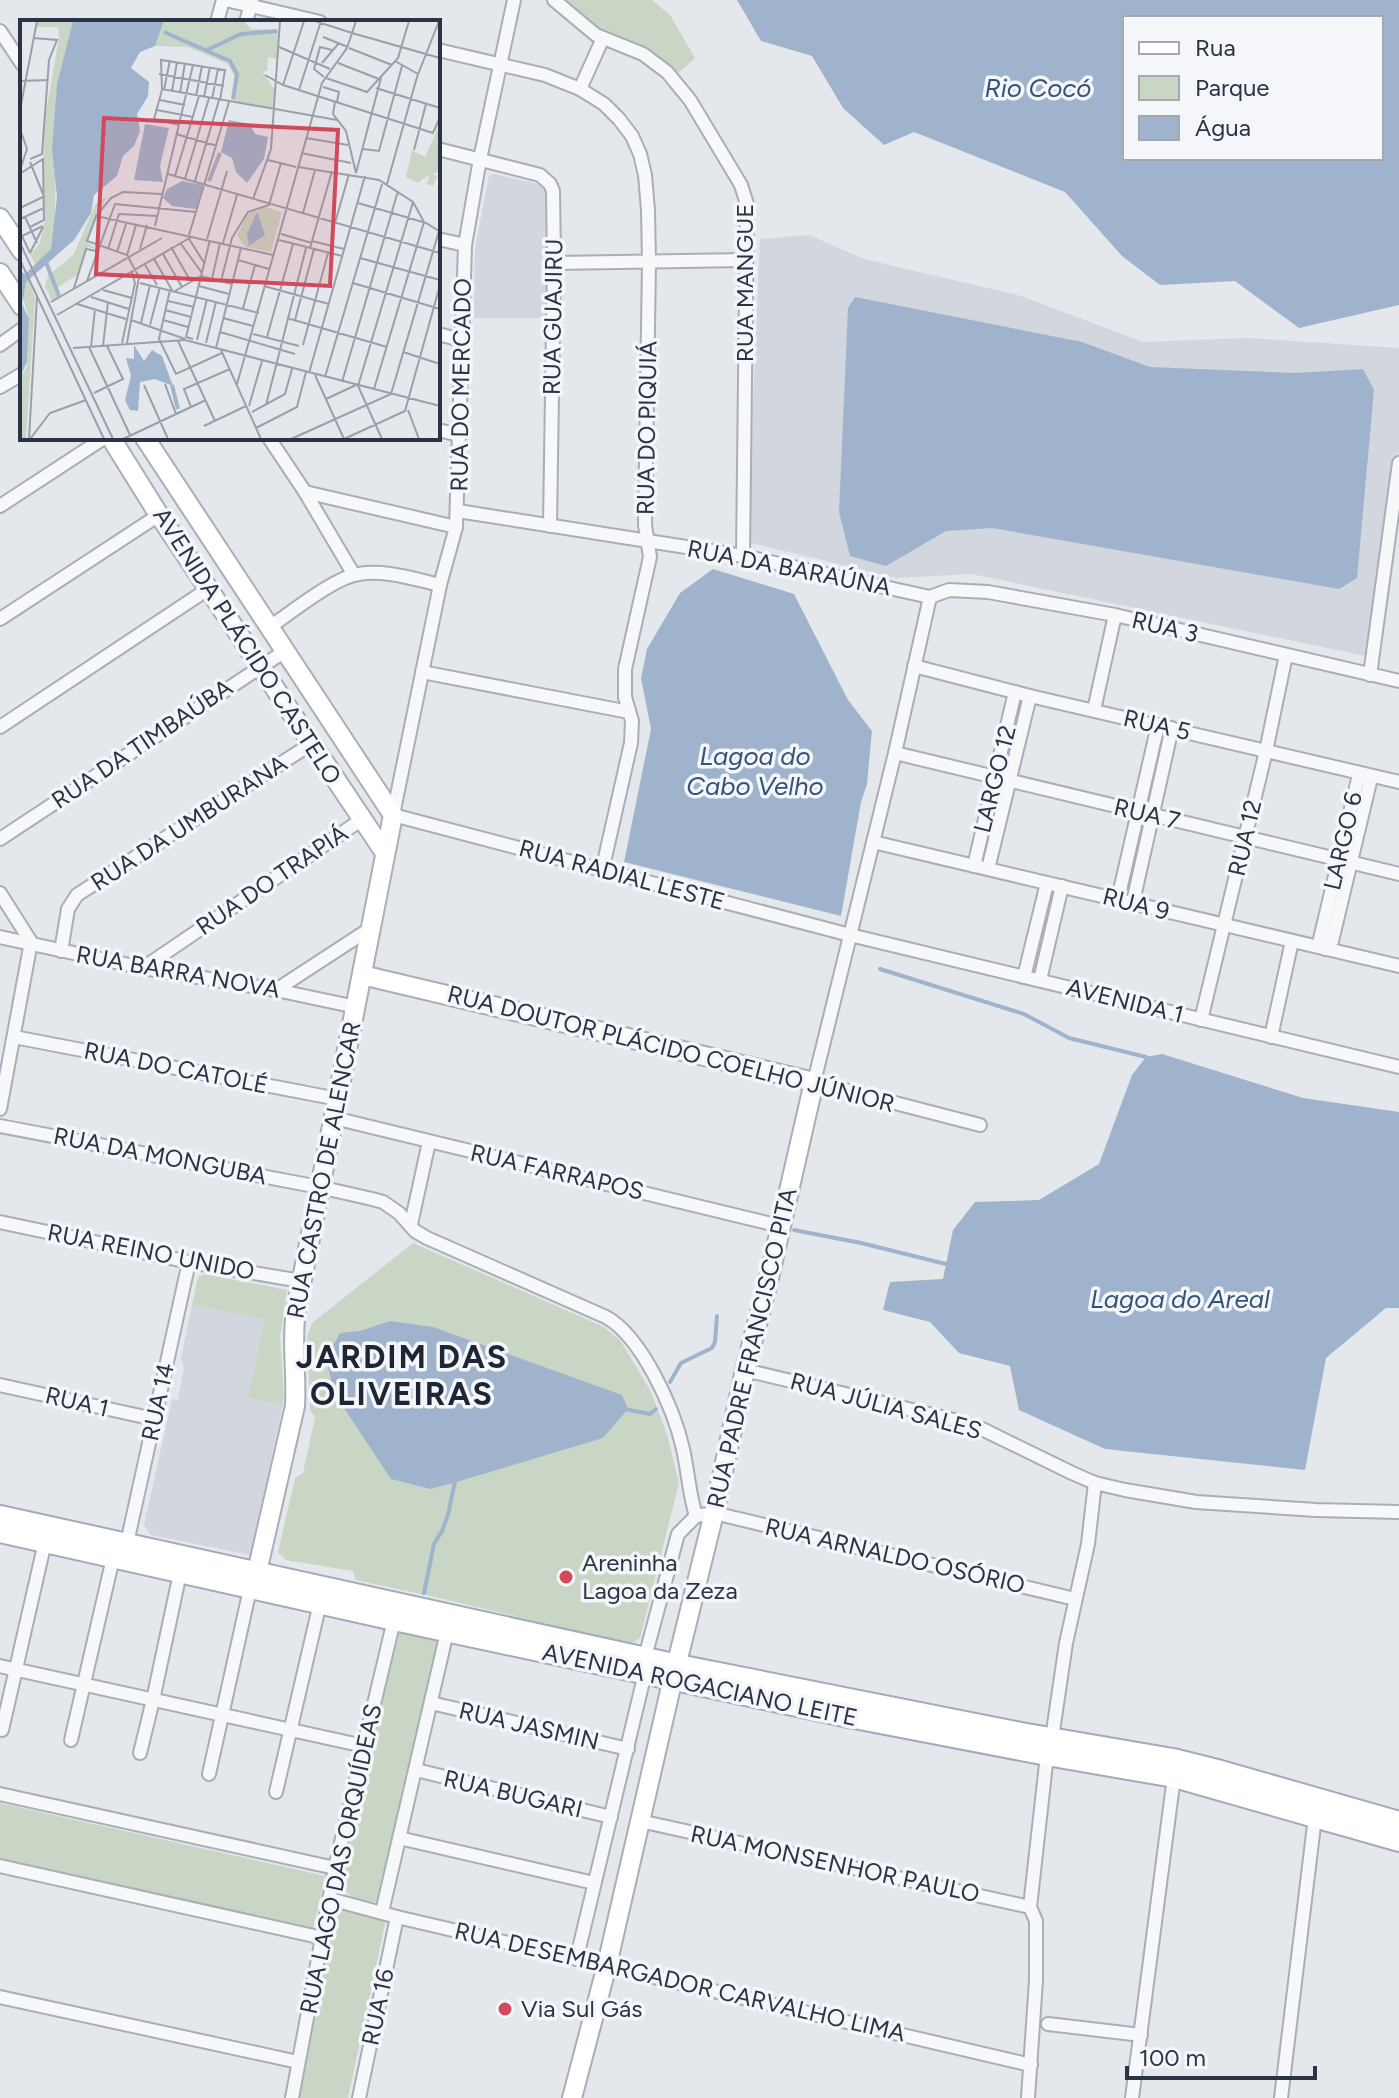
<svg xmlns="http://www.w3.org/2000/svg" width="1399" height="2098" viewBox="0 0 1399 2098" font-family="Figtree,sans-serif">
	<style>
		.built { fill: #d2d6de }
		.green { fill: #c9d6c5 }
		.water { fill: #9fb4cc; fill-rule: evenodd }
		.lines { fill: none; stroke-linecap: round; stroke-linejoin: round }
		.stream { stroke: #9fb4cc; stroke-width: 4 }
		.street-casing { stroke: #a9aeb7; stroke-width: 16 }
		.secondary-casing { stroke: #a9aeb7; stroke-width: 22 }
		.primary-casing { stroke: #a3abb8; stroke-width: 24 }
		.street { stroke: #f7f8fa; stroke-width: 12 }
		.secondary { stroke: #fff; stroke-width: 18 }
		.primary { stroke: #fff; stroke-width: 20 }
		.poi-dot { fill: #d1495b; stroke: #f4f6f9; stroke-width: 3 }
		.labels { text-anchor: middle; stroke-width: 7; stroke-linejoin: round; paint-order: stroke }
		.street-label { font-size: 24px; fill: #2b3445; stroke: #f4f6f9 }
		.poi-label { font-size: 24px; fill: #2b3445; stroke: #f4f6f9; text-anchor: start }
		.water-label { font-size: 26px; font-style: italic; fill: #34527a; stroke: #f4f6f9 }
		.district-label { font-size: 32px; font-weight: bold; letter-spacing: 2px; fill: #1d2536; stroke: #f4f6f9 }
		.inset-river { fill: none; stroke: #9fb4cc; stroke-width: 4 }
		.inset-road { fill: none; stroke: #9a9fa9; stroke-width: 2 }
		.view { fill: #d1495b; fill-opacity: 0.15; stroke: #d1495b; stroke-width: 4 }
		.inset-edge { fill: none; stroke: #2b3445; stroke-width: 4 }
	</style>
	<rect width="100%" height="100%" fill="#e4e7ec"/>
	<g class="built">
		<path d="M493 174 542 185 545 188 547 318H474L475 249 489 176Z"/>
		<path d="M809 235 864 259 1021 296 1143 342 1248 338 1399 348V451L1366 656 972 574 896 578 747 542 760 239Z"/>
		<path d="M192 1305 266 1319 248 1398 283 1405 250 1555 151 1535 144 1525 172 1399 178 1400 184 1369 181 1358Z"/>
	</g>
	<g class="green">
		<path d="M566 0H652L670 15 695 58 678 73 659 56 602 31Z"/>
		<path d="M413 1243 602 1326 620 1340 650 1390 667 1434 679 1483 640 1638 630 1644 435 1597 356 1580 353 1571 286 1560 278 1552 295 1478 303 1473 315 1417 310 1410 307 1337 312 1323Z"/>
		<path d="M205 1274 287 1290 280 1337 284 1398 283 1405 248 1398 265 1319 192 1305 198 1277Z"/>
		<path d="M401 1632 431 1637 440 1644 377 1902C360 1899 343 1899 340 1879L396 1635Z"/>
		<path d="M0 1803 325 1876 313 1931 0 1860Z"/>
		<path d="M336 1908 386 1919 348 2098H299Z"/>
	</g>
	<g class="water">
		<path d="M737 0H1399V305L1299 328 1235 281 1160 285 1122 256 1065 192 914 132 884 145 843 108 812 56 761 41ZM1381 18V158H1125V18Z"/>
		<path d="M855 297 1082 342 1150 367 1296 373 1363 369 1374 390 1357 578 1339 589 992 528 946 531 886 566 850 556 839 512 848 308Z"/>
		<path d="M713 569 794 594 848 700 872 731 867 784 861 802 841 916 624 862 651 729 641 678 647 649 680 593Z"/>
		<path d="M1162 1054 1303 1098 1399 1112V1308H1386L1326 1358 1305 1470 1105 1449 1019 1410 1010 1366 959 1353 930 1322 883 1310 890 1282 943 1279 953 1230 975 1202 1039 1200 1099 1164 1132 1075 1146 1057Z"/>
		<path d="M390 1321 433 1327 622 1395 628 1409 603 1438 453 1483 430 1489 391 1479 334 1393 326 1358 340 1333 360 1331Z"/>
	</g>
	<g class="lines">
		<g class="stream">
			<path d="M880 969 1024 1014 1069 1038 1146 1057 1149 1061"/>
			<path d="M794 1230 861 1243 946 1264 951 1263"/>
			<path d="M670 1382 681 1363 712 1348 715 1342 717 1316"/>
			<path d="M624 1409 650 1414 656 1409"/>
			<path d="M424 1593 434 1544 442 1531 448 1515 455 1481"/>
		</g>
		<g class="street-casing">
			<g id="street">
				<path d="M226 0 320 22"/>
				<path d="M514 0 480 159 465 245 456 527 440 585 393 815 850 935 1399 1067"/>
				<path d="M554 0 596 35 643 54 667 72 690 100 741 185 747 204 743 556"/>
				<path d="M217 22 223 0"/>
				<path d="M246 22 252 0"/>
				<path d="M0 31 22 64"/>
				<path d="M438 50 545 75 580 89 604 104 619 119 632 136 640 154 645 175 648 210 649 262 645 525 650 557 625 669V697L632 721 631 743 602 871"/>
				<path d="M580 89 603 38"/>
				<path d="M438 149 540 175 550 184 553 191 554 263 550 526"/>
				<path d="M438 239 465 245"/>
				<path d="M554 263 746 260"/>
				<path d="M438 334 461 340"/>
				<path d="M0 345 22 329"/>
				<path d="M0 387 22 374"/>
				<path d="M438 430 459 435"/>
				<path d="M269 438 305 492 354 575"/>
				<path d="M305 492 456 527"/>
				<path d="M0 506 104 438"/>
				<path d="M458 511 743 556 930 597"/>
				<path d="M930 597 895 753 814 1082 980 1125"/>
				<path d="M930 597 949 590 988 592 1115 615 1399 681"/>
				<path d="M0 619 159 515"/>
				<path d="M270 627C291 612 331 581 354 575 381 568 414 579 440 585"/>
				<path d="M914 666 1030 696 1399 782"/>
				<path d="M422 672 629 712"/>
				<path d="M1370 675 1399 463"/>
				<path d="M1094 710 1115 615"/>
				<path d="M0 727 208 589"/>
				<path d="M895 753 1399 874"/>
				<path d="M1366 775 1370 782 1332 941 1325 949 1320 939 1358 779Z"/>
				<path d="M0 839 285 651"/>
				<path d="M873 842 1399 966"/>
				<path d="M974 866 1015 692"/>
				<path d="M988 869 1030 696"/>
				<path d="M0 893 31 942 0 1109"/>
				<path d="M1118 899 1158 725"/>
				<path d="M1133 902 1172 728"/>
				<path d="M0 937 143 968 276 990 356 1007"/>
				<path d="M61 951 68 909 77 895 311 744"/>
				<path d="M143 968 361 820"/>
				<path d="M1024 977 1047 883"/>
				<path d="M1040 980 1062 886"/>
				<path d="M276 990 371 928"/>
				<path d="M1201 1020 1266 751 1286 655"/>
				<path d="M14 1037 338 1099"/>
				<path d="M1271 1037 1292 941"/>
				<path d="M334 1118 780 1226"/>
				<path d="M0 1126 319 1187 372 1199 383 1202 399 1213 415 1231 427 1238 606 1317C642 1337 674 1409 683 1449 688 1471 689 1494 696 1516L714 1513 1075 1599"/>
				<path d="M0 1222 189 1262 301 1281"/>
				<path d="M411 1224 429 1142"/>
				<path d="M745 1370 958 1421 982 1429 1072 1473 1095 1483 1125 1490 1196 1502 1316 1510 1399 1512"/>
				<path d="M0 1385 154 1419"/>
				<path d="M127 1543 189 1262"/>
				<path d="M645 1657 678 1534 696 1516"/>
				<path d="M0 1666 364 1746"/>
				<path d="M431 1703 628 1749"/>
				<path d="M2 1730 45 1542"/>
				<path d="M1052 1738 1066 1643 1088 1544 1095 1483"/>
				<path d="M71 1740 113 1558"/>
				<path d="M140 1753 153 1700 180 1573"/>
				<path d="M416 1770 611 1817"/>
				<path d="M209 1774 250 1589"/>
				<path d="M276 1792 320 1603"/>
				<path d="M0 1794 335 1868"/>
				<path d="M640 1821 1030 1907"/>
				<path d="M399 1838 594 1883"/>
				<path d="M0 1866 323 1938"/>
				<path d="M330 1899 397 1917 1031 2065"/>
				<path d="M382 1912 447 1632"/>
				<path d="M577 1957 645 1673"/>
				<path d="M0 1997 298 2062"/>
				<path d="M1048 2024 1141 2035"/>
				<path d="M292 2098 335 1868 394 1620"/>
				<path d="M359 2098 397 1917"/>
				<path d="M1028 2098 1036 1980V1921L1030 1907 1047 1755"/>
				<path d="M1132 2098 1174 1777"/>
				<path d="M1281 2098 1315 1817"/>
			</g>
		</g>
		<g class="secondary-casing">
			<g id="secondary">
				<path d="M0 218 22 251"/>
				<path d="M0 273 22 306"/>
				<path d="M111 438 159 515 385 853"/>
				<path d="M145 438 393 815 296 1310C291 1343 297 1374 295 1406L257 1572"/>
				<path d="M362 975 814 1082 769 1278 745 1370 714 1513 670 1691 607 1965 572 2098"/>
			</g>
		</g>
		<g class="primary-casing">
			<g id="primary">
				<path d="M0 1516 678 1665 1021 1733 1173 1759 1221 1771 1399 1822"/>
				<path d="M0 1532 394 1620 844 1716 1047 1755 1174 1777 1399 1841"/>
			</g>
		</g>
		<use href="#street" class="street"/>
		<use href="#secondary" class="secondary"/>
		<use href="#primary" class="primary"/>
	</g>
	<g class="poi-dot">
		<circle cx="566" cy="1577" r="8"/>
		<circle cx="505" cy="2009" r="8"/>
	</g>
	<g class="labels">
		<g class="street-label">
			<text transform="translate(745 283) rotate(-90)" y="8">RUA MANGUE</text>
			<text transform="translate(553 317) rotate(-89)" y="8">RUA GUAJIRU</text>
			<text transform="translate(461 385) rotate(-89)" y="8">RUA DO MERCADO</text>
			<text transform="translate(647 428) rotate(-89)" y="8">RUA DO PIQUIÁ</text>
			<text transform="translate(789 568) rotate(11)" y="8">RUA DA BARAÚNA</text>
			<text transform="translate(1165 627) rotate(13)" y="8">RUA 3</text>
			<text transform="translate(247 646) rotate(57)" y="8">AVENIDA PLÁCIDO CASTELO</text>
			<text transform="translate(1157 725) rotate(13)" y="8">RUA 5</text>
			<text transform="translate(142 744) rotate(-34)" y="8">RUA DA TIMBAÚBA</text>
			<text transform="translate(995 779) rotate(-76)" y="8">LARGO 12</text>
			<text transform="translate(1147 814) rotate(13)" y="8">RUA 7</text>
			<text transform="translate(189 823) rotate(-33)" y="8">RUA DA UMBURANA</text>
			<text transform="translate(1245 838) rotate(-77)" y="8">RUA 12</text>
			<text transform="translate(1343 841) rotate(-77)" y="8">LARGO 6</text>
			<text transform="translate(622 875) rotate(15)" y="8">RUA RADIAL LESTE</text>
			<text transform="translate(272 880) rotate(-34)" y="8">RUA DO TRAPIÁ</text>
			<text transform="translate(1136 904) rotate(14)" y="8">RUA 9</text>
			<text transform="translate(178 972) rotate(10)" y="8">RUA BARRA NOVA</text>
			<text transform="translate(1125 1001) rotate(14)" y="8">AVENIDA 1</text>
			<text transform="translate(671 1049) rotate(14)" y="8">RUA DOUTOR PLÁCIDO COELHO JÚNIOR</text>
			<text transform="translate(176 1068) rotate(11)" y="8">RUA DO CATOLÉ</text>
			<text transform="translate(160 1156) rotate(11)" y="8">RUA DA MONGUBA</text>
			<text transform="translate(324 1170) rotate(-79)" y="8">RUA CASTRO DE ALENCAR</text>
			<text transform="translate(557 1172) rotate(13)" y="8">RUA FARRAPOS</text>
			<text transform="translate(151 1252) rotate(11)" y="8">RUA REINO UNIDO</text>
			<text transform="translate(752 1348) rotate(-77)" y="8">RUA PADRE FRANCISCO PITA</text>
			<text transform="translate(77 1402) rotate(13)" y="8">RUA 1</text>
			<text transform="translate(158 1402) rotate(-78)" y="8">RUA 14</text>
			<text transform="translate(886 1406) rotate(15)" y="8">RUA JÚLIA SALES</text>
			<text transform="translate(895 1556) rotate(13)" y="8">RUA ARNALDO OSÓRIO</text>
			<text transform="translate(700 1685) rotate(12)" y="8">AVENIDA ROGACIANO LEITE</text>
			<text transform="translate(529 1726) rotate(13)" y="8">RUA JASMIN</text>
			<text transform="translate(513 1794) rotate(13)" y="8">RUA BUGARI</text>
			<text transform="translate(341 1859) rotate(-78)" y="8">RUA LAGO DAS ORQUÍDEAS</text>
			<text transform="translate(835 1864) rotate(12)" y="8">RUA MONSENHOR PAULO</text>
			<text transform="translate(680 1982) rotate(13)" y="8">RUA DESEMBARGADOR CARVALHO LIMA</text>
			<text transform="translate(378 2007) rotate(-78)" y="8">RUA 16</text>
		</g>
		<g class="poi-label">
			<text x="582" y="1571">Areninha<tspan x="582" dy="28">Lagoa da Zeza</tspan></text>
			<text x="521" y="2017">Via Sul Gás</text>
		</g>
		<g class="water-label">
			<text x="1038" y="97">Rio Cocó</text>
			<text x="755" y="765">Lagoa do<tspan x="755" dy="30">Cabo Velho</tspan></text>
			<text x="1180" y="1308">Lagoa do Areal</text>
		</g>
		<g class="district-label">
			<text x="402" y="1368">JARDIM DAS<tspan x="402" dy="37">OLIVEIRAS</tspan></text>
		</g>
	</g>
	<g transform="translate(20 20)">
		<rect width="420" height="420" fill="#e4e7ec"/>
		<path d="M18 1H53L36 73 35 208 31 229 16 246 10 235 20 223 25 200 23 110 39 17 38 7H16ZM144 1H224L231 9 258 10 257 39 248 37 247 51H242L254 69 253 88 212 81 215 57 208 44 168 27 135 26ZM420 104V152L412 154 417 156 413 166 407 164 410 154 398 163 386 157 392 130 405 137ZM86 177 67 222 76 229 68 227 57 255 37 268 40 276 32 281 25 266 28 256 54 234 75 185ZM245 187 262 192 251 232 225 227 217 215 228 194ZM8 258 15 278 6 418 0 419V357L7 347 9 299 2 275Z" fill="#c9d6c5"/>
		<path d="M53 1H144L135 26 120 32 111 48 129 62 128 76 117 94 120 111 114 126 103 136 97 156 74 175 71 193 54 220 6 262 2 284 9 299 7 342 0 357V251L5 254 31 229 37 177 32 129 37 64ZM209 100 230 104 235 114 248 117 244 139 227 163 216 152 212 138 201 132ZM125 104 149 108 140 146 143 162 114 160ZM162 161 183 165 176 189 152 186 143 178 147 169ZM237 192 245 215 229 226 227 214ZM114 325 124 341 132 330 142 336 153 366 135 359 120 362 118 391 110 390 105 380 111 356 106 338 114 339Z" fill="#9fb4cc"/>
		<path class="inset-river" d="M144 12 210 41 217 54 213 79M187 30 221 14 257 11M189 161 200 133M26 242 39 276M152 365 158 389"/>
		<path class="inset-road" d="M295 1 332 13M332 13 420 38M303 17 328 27M259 27 310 49M329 28 372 45M375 41 398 54M302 43 319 23M318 43 359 59M139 54 204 66M245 55 263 65 413 113 420 97M304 57 294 49 300 27 312 30M306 58 347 72 378 38 389 1M0 61 27 60M263 65 284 1M303 67 319 72 317 82M356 68 420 88M142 69 317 100M144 70 150 40M279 70 301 1M152 71 157 42M160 73 165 43M176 76 182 46M184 77 190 47M192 79 198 49M140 80 165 85M315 82 313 94 326 111 336 153M0 90 17 1M137 90 173 97M159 105 134 99 142 70 141 40 205 50 200 80M0 109 7 129 0 150M156 114 197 126M286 118 328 125M343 129 359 131 382 46M394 130 406 84M281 133 331 143M10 139 22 134 29 40 37 20 13 18M248 140 276 147M10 142 23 174M278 147 359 160 393 182 404 202M1 153 23 139 24 200 10 207M336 153 361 58M148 154 420 233M155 156 179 76M165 159 189 78M175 161 199 80M367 164 397 57 419 1M233 179 251 129 260 1M338 183 406 203 419 211M0 188 25 176M283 193 295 150M76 196 253 235M5 197 17 223M0 199 24 188M315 203 329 154M135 206 173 45M261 214 292 223M169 215 209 82M169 219 185 244M187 219 207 151M259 220 322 236M292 221 324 229M0 223 93 419M203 223 217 175M161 224 182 253M151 227 171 262M290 228 312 151M88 229 99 194 138 196M120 229 127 205M97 232 106 204M10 233 2 216 23 206M10 233 23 207M143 234 162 267M107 235 116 205M340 238 420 260M134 239 152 270M0 240 84 419M218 240 249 249M124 243 137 265M192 259 200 223M67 261 95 184 176 192M201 261 212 218 228 192 249 185 261 143M120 263 239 293M333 263 420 289M179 266 209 274M244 266 309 284M54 268 66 229 76 231M83 270 112 278M150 270 139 319 156 354 202 333M155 271 181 256 212 264M71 277 109 289M148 281 174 287M31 282 142 218M57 284 106 299M223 288 235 245M145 290 171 297M37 295 173 216M203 298 233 306M267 298 367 327M111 300 165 319M143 300 168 307M275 300 294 229M121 303 130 265M130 305 140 267M200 312 275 334M233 314 279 326M247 317 273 224M173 319 166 317 190 220M177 320 187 279M158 321 195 401M102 323 115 263 112 252M107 323 119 257 107 235 67 221 76 196 91 178 103 172 142 174M186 323 196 282M283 325 308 233M83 326 88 282M69 327 110 415M71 327 75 289M53 328 165 320 420 386M196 328 221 228M201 330 241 419M383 332 420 344M289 353 345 156M295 355 324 419M305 357 362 164M322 362 378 171M145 364 156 394M217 364 302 63 327 28 336 1M124 365 148 419M354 369 404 202M74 373 103 359 87 326M306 379 336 365M246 385 286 228M229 386 242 341M171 387 164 369 210 349M388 390 399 419M232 392 265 374 272 349M184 406 226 386M236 408 277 387 286 352M9 419 17 277M10 419 30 393 66 380M103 419 186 380M271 419 371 374 419 211M324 419 385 391 420 265M362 419 338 366 393 182"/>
		<path class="view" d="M84 98 318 110 310 266 76 254Z"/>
		<rect width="420" height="420" class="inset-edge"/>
	</g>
	<rect x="1123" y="16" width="260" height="144" fill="#f4f6f9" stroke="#a4a8b1" stroke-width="2"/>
	<rect x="1139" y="42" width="40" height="12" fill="#ffffff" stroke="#a4a8b1" stroke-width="2"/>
	<text x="1195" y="56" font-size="24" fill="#2b3445">Rua</text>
	<rect x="1139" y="76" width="40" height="24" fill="#c9d6c5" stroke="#a4a8b1" stroke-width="2"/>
	<text x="1195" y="96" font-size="24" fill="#2b3445">Parque</text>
	<rect x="1139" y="116" width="40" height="24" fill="#9fb4cc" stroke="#a4a8b1" stroke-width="2"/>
	<text x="1195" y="136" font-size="24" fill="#2b3445">Água</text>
	<path d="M1127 2066v12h188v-12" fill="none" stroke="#2b3445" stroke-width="4"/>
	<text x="1139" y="2066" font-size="24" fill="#2b3445" stroke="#f4f6f9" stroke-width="6" paint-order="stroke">100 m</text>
</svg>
